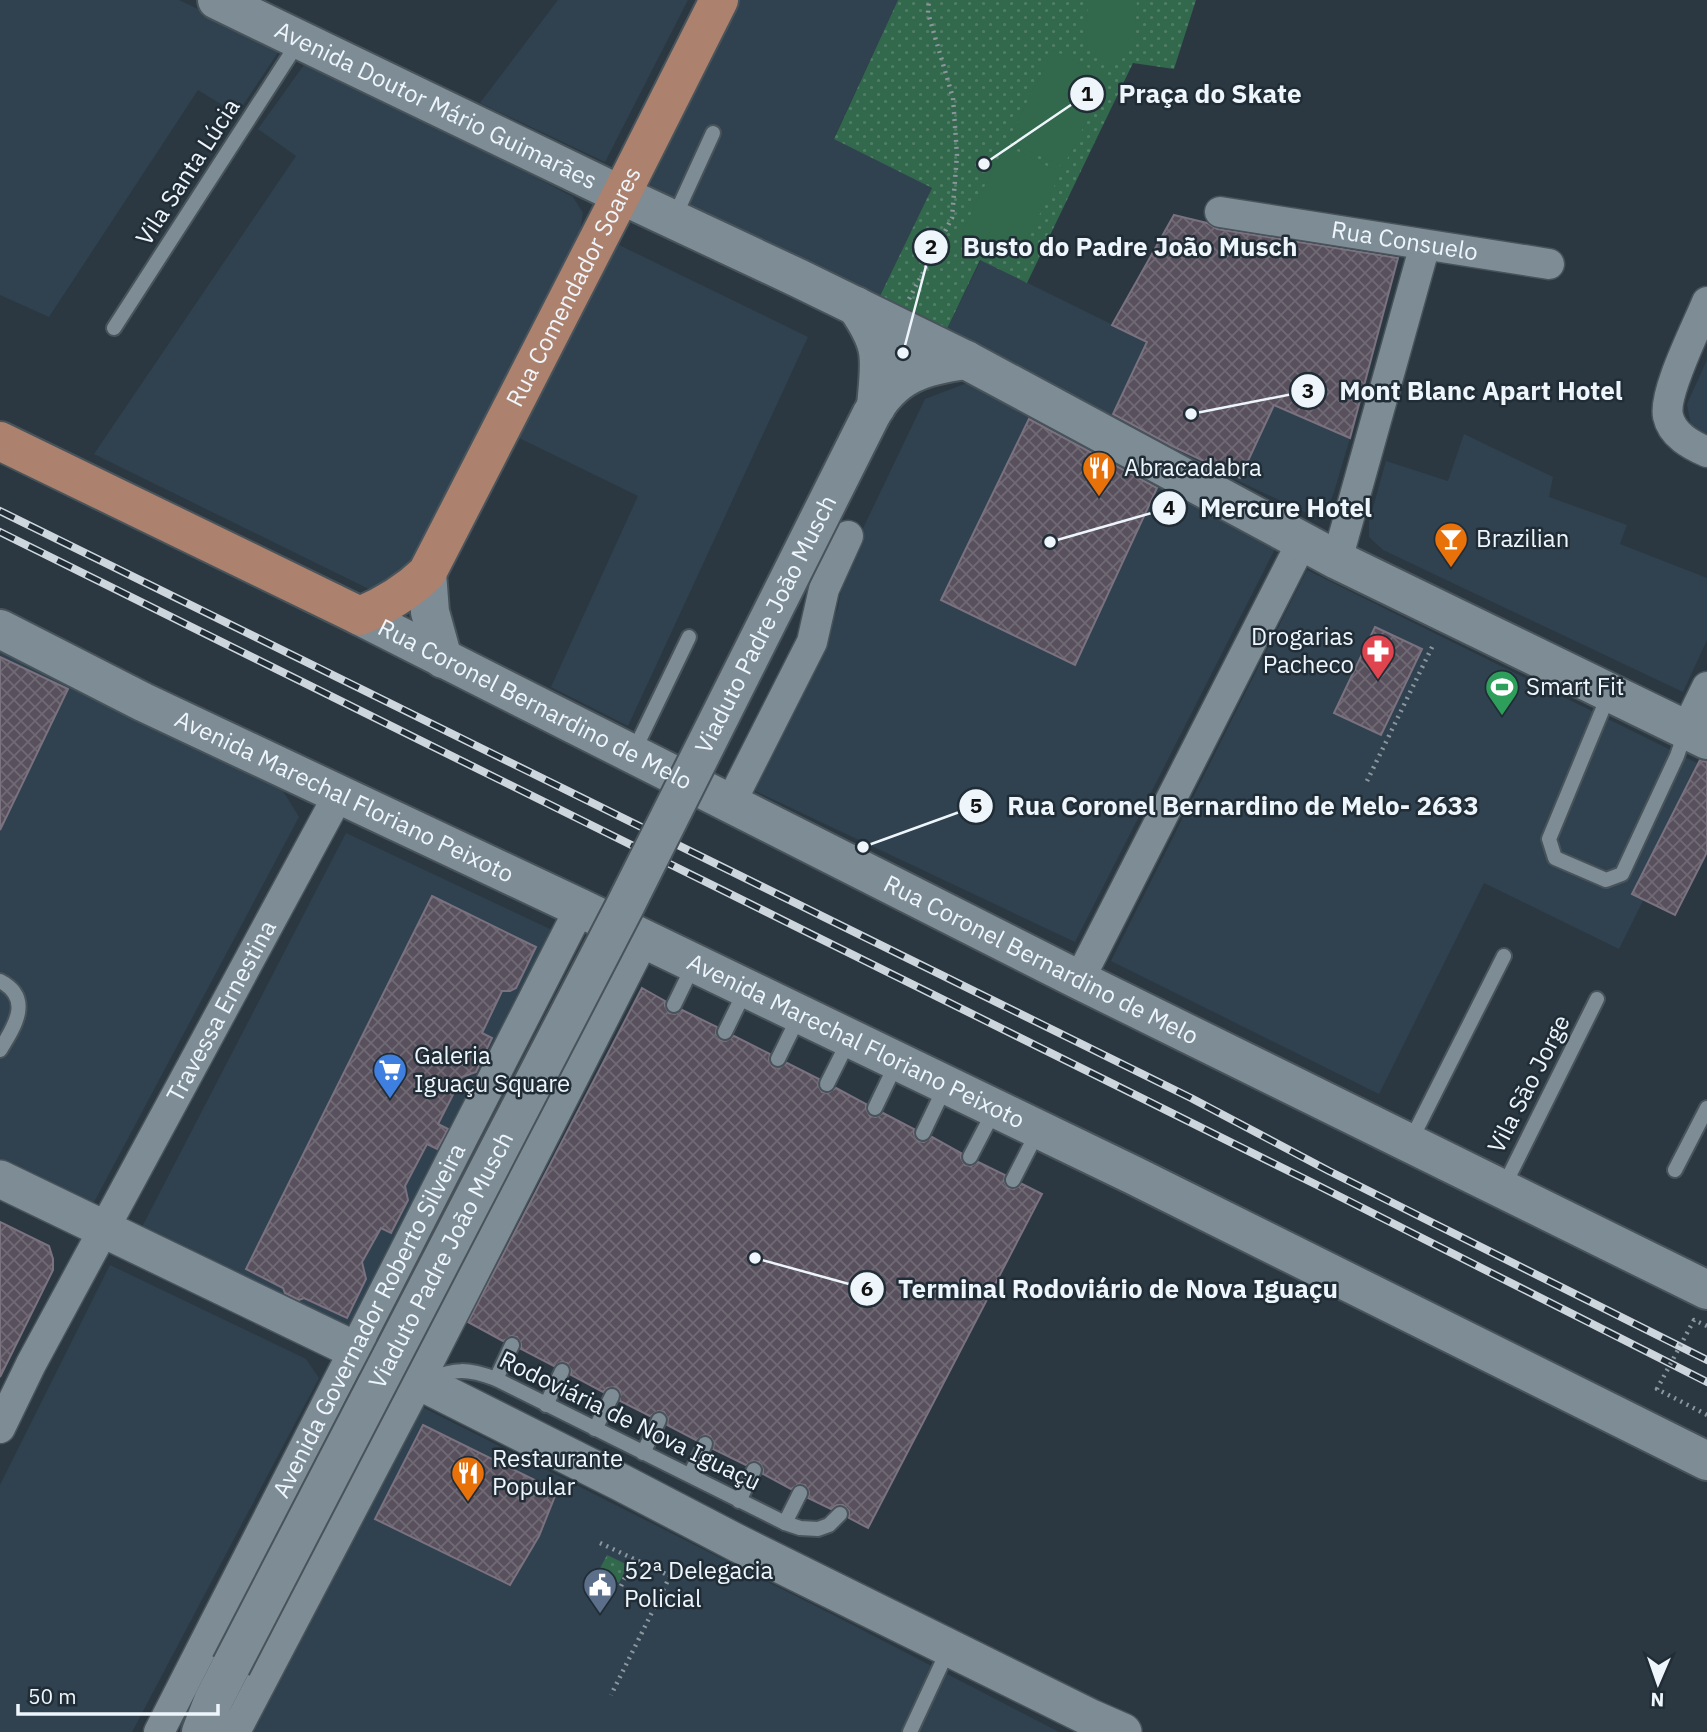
<svg xmlns="http://www.w3.org/2000/svg" width="1707" height="1732" viewBox="0 0 1707 1732" font-family="'IBM Plex Sans',sans-serif">
	<style>
		.built { fill: #304250 }
		.grass { fill: url(#grass-dots) }
		.garden { fill: #32684c }
		.building { fill: url(#building-cross-hatch); stroke: #7b7280; stroke-width: 2 }
		.lines { fill: none; stroke-linecap: round; stroke-linejoin: round }
		.service-casing { stroke: #48535a; stroke-width: 18 }
		.minor-casing { stroke: #48535a; stroke-width: 33 }
		.tertiary-casing { stroke: #48535a; stroke-width: 40 }
		.secondary-casing { stroke: #48535a; stroke-width: 42 }
		.primary-casing { stroke: #48535a; stroke-width: 42 }
		.path { stroke: #8b969d; stroke-width: 4.5; stroke-dasharray: 2 5; stroke-linecap: butt }
		.service { stroke: #7e8c96; stroke-width: 14 }
		.minor { stroke: #7e8c96; stroke-width: 30 }
		.tertiary { stroke: #7e8c96; stroke-width: 37 }
		.secondary { stroke: #7e8c96; stroke-width: 38 }
		.primary { stroke: #ac816e; stroke-width: 38 }
		.rail-casing { stroke: #cdd6dc; stroke-width: 8 }
		.rail { stroke: #212d36; stroke-width: 5; stroke-dasharray: 16; stroke-linecap: butt }
		.secondary-bridge-casing { stroke: #48535a; stroke-width: 42; stroke-linecap: butt }
		.path-bridge { stroke: #8b969d; stroke-width: 4.5; stroke-dasharray: 2 5; stroke-linecap: butt }
		.secondary-bridge { stroke: #7e8c96; stroke-width: 38 }
		.labels { text-anchor: middle; stroke-width: 5; stroke-linejoin: round; paint-order: stroke }
		.street-label { font-size: 24px; fill: #eef6fc; stroke: #212d36 }
		.poi-label { font-size: 24px; fill: #eef6fc; stroke: #212d36; text-anchor: start }
		.leader { fill: none; stroke: #eef6fc; stroke-width: 2.5 }
		.callout-dot { fill: #eef6fc; stroke: #212d36; stroke-width: 2.5 }
		.mark-label { font-size: 21px; text-anchor: middle; font-weight: bold; fill: #111 }
		.callout-label { font-size: 26px; text-anchor: middle; font-weight: bold; fill: #eef6fc; stroke: #212d36; stroke-width: 5; stroke-linejoin: round; paint-order: stroke }
	</style>
	<defs>
		<pattern id="grass-dots" width="8" height="8" patternUnits="userSpaceOnUse" patternTransform="scale(1.75)"><rect width="8" height="8" fill="#32684c"/><path d="M2 2h.1M6 6h.1" fill="none" stroke="#507e67" stroke-width="1.8" stroke-linecap="round"/></pattern>
		<pattern id="building-cross-hatch" width="8" height="8" patternUnits="userSpaceOnUse" patternTransform="scale(1.75)"><rect width="8" height="8" fill="#58505d"/><path d="M0 0l8 8M0 8l8-8" fill="none" stroke="#706a75"/></pattern>
	</defs>
	<rect width="100%" height="100%" fill="#2b3841"/>
	<g class="built">
		<path d="M0 0H179L281 48 237 114 198 90 49 317 0 295Z"/>
		<path d="M558 0H688L605 162 480 103Z"/>
		<path d="M738 0H898L834 138 932 188 879 298 650 185Z"/>
		<path d="M309 58 573 197 583 213 580 231 408 569 383 596 94 454 296 156 258 129Z"/>
		<path d="M615 243 808 337 628 726 551 687 638 496 517 437Z"/>
		<path d="M981 260 1290 412 1350 438 1334 492 1326 512 1307 513 1097 415 946 331Z"/>
		<path d="M1707 360V434L1691 426 1687 404Z"/>
		<path d="M970 382 1276 547 1075 942 755 791 838 608 845 566 925 399Z"/>
		<path d="M1464 434 1553 477 1549 497 1627 525 1620 544 1707 578V640L1683 692 1383 550 1369 537V522L1386 461 1448 481Z"/>
		<path d="M1307 570 1707 768V772L1619 949 1484 883 1379 1094 1111 961Z"/>
		<path d="M0 649 283 791 299 817 92 1206 0 1160Z"/>
		<path d="M346 833 552 930 355 1338 142 1227Z"/>
		<path d="M110 1265 306 1359 319 1378 132 1732H0V1485Z"/>
		<path d="M422 1407 839 1618 1059 1732H252L290 1656Z"/>
	</g>
	<g class="grass">
		<path d="M898 0H1196L1174 69 1133 63 1027 283 980 260 946 331 879 298 932 188 834 139Z"/>
		<path d="M607 1555 628 1565 619 1583 598 1572Z"/>
	</g>
	<g class="garden">
		<path d="M1090 0H1137C1135 25 1136 41 1120 61 1110 62 1107 62 1098 57 1077 45 1086 19 1090 0Z"/>
		<path d="M1053 50 1109 78 1063 167 1008 141Z"/>
		<path d="M1005 145 1061 173 1015 262 960 236Z"/>
	</g>
	<g class="building">
		<path d="M1174 215 1207 223 1217 229 1398 258 1350 438 1274 405 1240 478 1172 446 1113 414 1147 342 1112 325Z"/>
		<path d="M1029 419 1157 488 1075 665 941 600Z"/>
		<path d="M1375 627 1422 649 1381 735 1334 713Z"/>
		<path d="M0 657 68 689 0 830Z"/>
		<path d="M1700 760 1707 762V852L1675 915 1632 894Z"/>
		<path d="M432 896 536 947 516 988 510 991H502L482 1033 492 1038 476 1072 462 1077 438 1124 448 1129 437 1149 427 1144 405 1186 408 1200 391 1233 381 1228 362 1262 366 1279 347 1318 304 1298 299 1300 285 1293 283 1288 246 1269Z"/>
		<path d="M642 988 665 1001V1006L669 1013 675 1014 682 1010 717 1027 716 1033 720 1040 726 1041 734 1036 770 1054 769 1060 773 1067 779 1068 787 1063 819 1079 818 1085 822 1092 828 1093 836 1088 866 1104V1109L870 1116 876 1117 883 1113 914 1129V1134L918 1141 924 1142 932 1137 961 1153V1158L965 1165 971 1166 978 1162 1005 1175 1004 1181 1008 1188 1014 1189 1022 1184 1042 1194 868 1528 849 1518V1511L843 1505H837L831 1509 808 1498 809 1492 805 1485 799 1484 791 1489 763 1474V1469L759 1462 753 1461 746 1465 713 1449 714 1443 710 1436 704 1435 696 1440 667 1425 668 1419 664 1412 658 1411 650 1416 620 1401V1391L616 1387 607 1388 603 1392 571 1375V1370L567 1363 561 1362 554 1366 521 1349V1344L517 1337 511 1336 503 1341 468 1322Z"/>
		<path d="M0 1222 49 1246 53 1259V1270L0 1377Z"/>
		<path d="M423 1425 557 1491 539 1536 510 1585 375 1519Z"/>
	</g>
	<g class="lines">
		<g class="service-casing">
			<g id="service">
				<path d="M674 218 713 133"/>
				<path d="M114 328 299 41"/>
				<path d="M1609 694 1549 839 1555 858 1606 880 1622 874 1677 756 1686 730"/>
				<path d="M633 753 689 637"/>
				<path d="M0 981C33 998 15 1026 0 1050"/>
				<path d="M674 1005 693 966"/>
				<path d="M725 1032 746 989"/>
				<path d="M778 1059 799 1016"/>
				<path d="M827 1084 850 1038"/>
				<path d="M875 1108 897 1062"/>
				<path d="M923 1133 945 1087"/>
				<path d="M1410 1142 1504 956"/>
				<path d="M970 1157 995 1109"/>
				<path d="M1675 1170 1707 1108"/>
				<path d="M1013 1180 1038 1131"/>
				<path d="M1503 1188 1597 999"/>
				<path d="M427 1379C456 1369 466 1368 496 1379L785 1523 800 1528 818 1529 829 1525 840 1514"/>
				<path d="M496 1379 512 1345"/>
				<path d="M546 1405 562 1371"/>
				<path d="M595 1429 612 1396"/>
				<path d="M643 1453 659 1420"/>
				<path d="M690 1475 705 1444"/>
				<path d="M739 1501 754 1470"/>
				<path d="M785 1523 800 1493"/>
				<path d="M910 1732 949 1648"/>
			</g>
		</g>
		<g class="minor-casing">
			<g id="minor">
				<path id="s1" d="M1220 212 1549 264"/>
				<path d="M1707 302C1697 327 1663 393 1668 416 1672 435 1691 445 1707 452"/>
				<path d="M1337 560 1425 245"/>
				<path d="M1686 730 1707 687"/>
				<path d="M730 804 812 642 824 589 848 536"/>
				<path d="M1079 980 1302 542"/>
				<path id="s2" d="M0 1428 31 1364 339 794"/>
				<path id="s3" d="M159 1732 580 908"/>
				<path d="M235 1732 419 1381 644 939"/>
			</g>
		</g>
		<g class="tertiary-casing">
			<path id="tertiary" d="M0 1179 419 1381 622 1483 739 1544 1091 1718 1123 1732"/>
		</g>
		<g class="secondary-casing">
			<g id="secondary">
				<path id="s4" d="M217 0 621 195 798 278 966 360 1337 560 1707 740"/>
				<path d="M856 306C885 348 880 358 876 407"/>
				<path d="M871 415C893 374 923 366 966 360"/>
				<path d="M427 573 430 612 443 659"/>
				<path id="s5" d="M360 616 1079 980 1707 1290"/>
				<path id="s6" d="M0 629 143 702 580 908 1133 1175 1707 1461"/>
				<path d="M201 1732 213 1701 231 1666"/>
			</g>
		</g>
		<g class="primary-casing">
			<g id="primary">
				<path id="s7" d="M0 441 360 616C386 605 407 592 427 573L621 195 719 0"/>
			</g>
		</g>
		<g class="path">
			<path d="M909 299 952 218 957 155 953 98 928 13 929 0"/>
			<path d="M1367 781 1434 643"/>
			<path d="M600 1543 670 1576 611 1695"/>
			<path d="M621 1586 634 1558"/>
		</g>
		<use href="#service" class="service"/>
		<use href="#minor" class="minor"/>
		<use href="#tertiary" class="tertiary"/>
		<use href="#secondary" class="secondary"/>
		<use href="#primary" class="primary"/>
		<g class="rail-casing">
			<g id="rail">
				<path d="M0 511 1191 1098 1329 1171 1707 1360"/>
				<path d="M0 532 1317 1185 1707 1382"/>
			</g>
		</g>
		<use href="#rail" class="rail"/>
		<g class="secondary-bridge-casing">
			<g id="secondary-bridge">
				<path id="s8" d="M231 1666 624 908 871 415"/>
			</g>
		</g>
		<path class="path-bridge" d="M1707 1326 1694 1320 1657 1389 1707 1415"/>
		<use href="#secondary-bridge" class="secondary-bridge"/>
	</g>
	<defs>
		<g id="restaurant-pin" transform="scale(1.75)"><path d="M0 17L-7.5 6A9.5 9.5 0 1 1 7.5 6Z" fill="#e8710a" stroke="#212d36"/><path d="M-5-6h1v4h1v-4h1v4h1v-4h1v5L-1.5 .5V6h-2V.5L-5-1ZM5-6V6H3V1.5H1.5Q1.5-4 5-6Z" fill="#fff"/></g>
		<g id="bar-pin" transform="scale(1.75)"><path d="M0 17L-7.5 6A9.5 9.5 0 1 1 7.5 6Z" fill="#e8710a" stroke="#212d36"/><path d="M-6-5H6L.8 .8V4.5H3.5V6h-7V4.5H-.8V.8Z" fill="#fff"/></g>
		<g id="pharmacy-pin" transform="scale(1.75)"><path d="M0 17L-7.5 6A9.5 9.5 0 1 1 7.5 6Z" fill="#e0444e" stroke="#212d36"/><path d="M-2-6h4v4h4v4h-4v4h-4v-4h-4v-4h4Z" fill="#fff"/></g>
		<g id="stadium-pin" transform="scale(1.75)"><path d="M0 17L-7.5 6A9.5 9.5 0 1 1 7.5 6Z" fill="#2e9e5b" stroke="#212d36"/><path d="M0-5a6.5 5 0 1 0 0 10a6.5 5 0 1 0 0-10ZM-3.5-1.8h7v3.6h-7Z" fill="#fff"/></g>
		<g id="supermarket-pin" transform="scale(1.75)"><path d="M0 17L-7.5 6A9.5 9.5 0 1 1 7.5 6Z" fill="#3f7fe0" stroke="#212d36"/><path d="M-6-5.5h2.5l.6 2H6L4.5 2H-2.5L-4.4-4H-6ZM-1.5 3.2a1.3 1.3 0 1 0 .1 0ZM3 3.2a1.3 1.3 0 1 0 .1 0Z" fill="#fff"/></g>
		<g id="civic-pin" transform="scale(1.75)"><path d="M0 17L-7.5 6A9.5 9.5 0 1 1 7.5 6Z" fill="#5c6f8a" stroke="#212d36"/><path d="M-.6-6.5H3V-4.5H.6V-3L4-1V1h2V6H-6V1h2V-1L-.6-3ZM-1.2 2.5V6h2.4V2.5Z" fill="#fff"/></g>
	</defs>
	<g fill-rule="evenodd">
		<use href="#restaurant-pin" x="1099" y="468"/>
		<use href="#bar-pin" x="1451" y="539"/>
		<use href="#pharmacy-pin" x="1378" y="651"/>
		<use href="#stadium-pin" x="1502" y="687"/>
		<use href="#supermarket-pin" x="390" y="1070"/>
		<use href="#restaurant-pin" x="468" y="1473"/>
		<use href="#civic-pin" x="600" y="1585"/>
	</g>
	<g class="labels">
		<g class="street-label">
			<text dy="8" stroke="none"><textPath href="#s4" startOffset="243">Avenida Doutor Mário Guimarães</textPath></text>
			<text transform="translate(188 172) rotate(-57)" y="8">Vila Santa Lúcia</text>
			<text dy="8" stroke="none"><textPath href="#s1" startOffset="187">Rua Consuelo</textPath></text>
			<text dy="8" stroke="none"><textPath href="#s7" startOffset="802">Rua Comendador Soares</textPath></text>
			<text dy="8" stroke="none"><textPath href="#s8" startOffset="1171">Viaduto Padre João Musch</textPath></text>
			<text dy="8" stroke="none"><textPath href="#s5" startOffset="196">Rua Coronel Bernardino de Melo</textPath></text>
			<text dy="8" stroke="none"><textPath href="#s6" startOffset="383">Avenida Marechal Floriano Peixoto</textPath></text>
			<text dy="8" stroke="none"><textPath href="#s5" startOffset="763">Rua Coronel Bernardino de Melo</textPath></text>
			<text dy="8" stroke="none"><textPath href="#s2" startOffset="472">Travessa Ernestina</textPath></text>
			<text dy="8" stroke="none"><textPath href="#s6" startOffset="950">Avenida Marechal Floriano Peixoto</textPath></text>
			<text transform="translate(1529 1084) rotate(-63)" y="8">Vila São Jorge</text>
			<text dy="8" stroke="none"><textPath href="#s8" startOffset="457">Viaduto Padre João Musch</textPath></text>
			<text dy="8" stroke="none"><textPath href="#s3" startOffset="462">Avenida Governador Roberto Silveira</textPath></text>
			<text transform="translate(630 1421) rotate(26)" y="8">Rodoviária de Nova Iguaçu</text>
		</g>
		<g class="poi-label">
			<text x="1124" y="476">Abracadabra</text>
			<text x="1476" y="547">Brazilian</text>
			<text x="1354" y="645" text-anchor="end">Drogarias<tspan x="1354" dy="28">Pacheco</tspan></text>
			<text x="1526" y="695">Smart Fit</text>
			<text x="414" y="1064">Galeria<tspan x="414" dy="28">Iguaçu Square</tspan></text>
			<text x="492" y="1467">Restaurante<tspan x="492" dy="28">Popular</tspan></text>
			<text x="624" y="1579">52ª Delegacia<tspan x="624" dy="28">Policial</tspan></text>
		</g>
	</g>
	<path class="leader" d="M984 164L1087 94M903 353L931 247M1191 414L1308 391M1050 542L1169 508M863 847L976 806M755 1258L867 1289"/>
	<g class="callout-dot">
		<circle cx="984" cy="164" r="7"/>
		<circle cx="903" cy="353" r="7"/>
		<circle cx="1191" cy="414" r="7"/>
		<circle cx="1050" cy="542" r="7"/>
		<circle cx="863" cy="847" r="7"/>
		<circle cx="755" cy="1258" r="7"/>
		<circle cx="1087" cy="94" r="18"/>
		<circle cx="931" cy="247" r="18"/>
		<circle cx="1308" cy="391" r="18"/>
		<circle cx="1169" cy="508" r="18"/>
		<circle cx="976" cy="806" r="18"/>
		<circle cx="867" cy="1289" r="18"/>
	</g>
	<g class="mark-label">
		<text x="1087" y="101">1</text>
		<text x="931" y="254">2</text>
		<text x="1308" y="398">3</text>
		<text x="1169" y="515">4</text>
		<text x="976" y="813">5</text>
		<text x="867" y="1296">6</text>
	</g>
	<g class="callout-label">
		<text x="1210" y="103">Praça do Skate</text>
		<text x="1130" y="256">Busto do Padre João Musch</text>
		<text x="1481" y="400">Mont Blanc Apart Hotel</text>
		<text x="1286" y="517">Mercure Hotel</text>
		<text x="1243" y="815">Rua Coronel Bernardino de Melo- 2633</text>
		<text x="1118" y="1298">Terminal Rodoviário de Nova Iguaçu</text>
	</g>
	<g transform="translate(1658 1683) rotate(182)" stroke="#212d36" stroke-width="5" paint-order="stroke">
	<path d="M0-5L12 26L0 18L-12 26Z" fill="#eef6fc"/>
	<text y="-10" font-size="19" font-weight="bold" text-anchor="middle" fill="#eef6fc">N</text>
	</g>
	<path d="M18 1704v10h200v-10" fill="none" stroke="#eef6fc" stroke-width="3.5"/>
	<text x="28" y="1704" font-size="21" fill="#eef6fc" stroke="#212d36" stroke-width="5" paint-order="stroke">50 m</text>
</svg>
